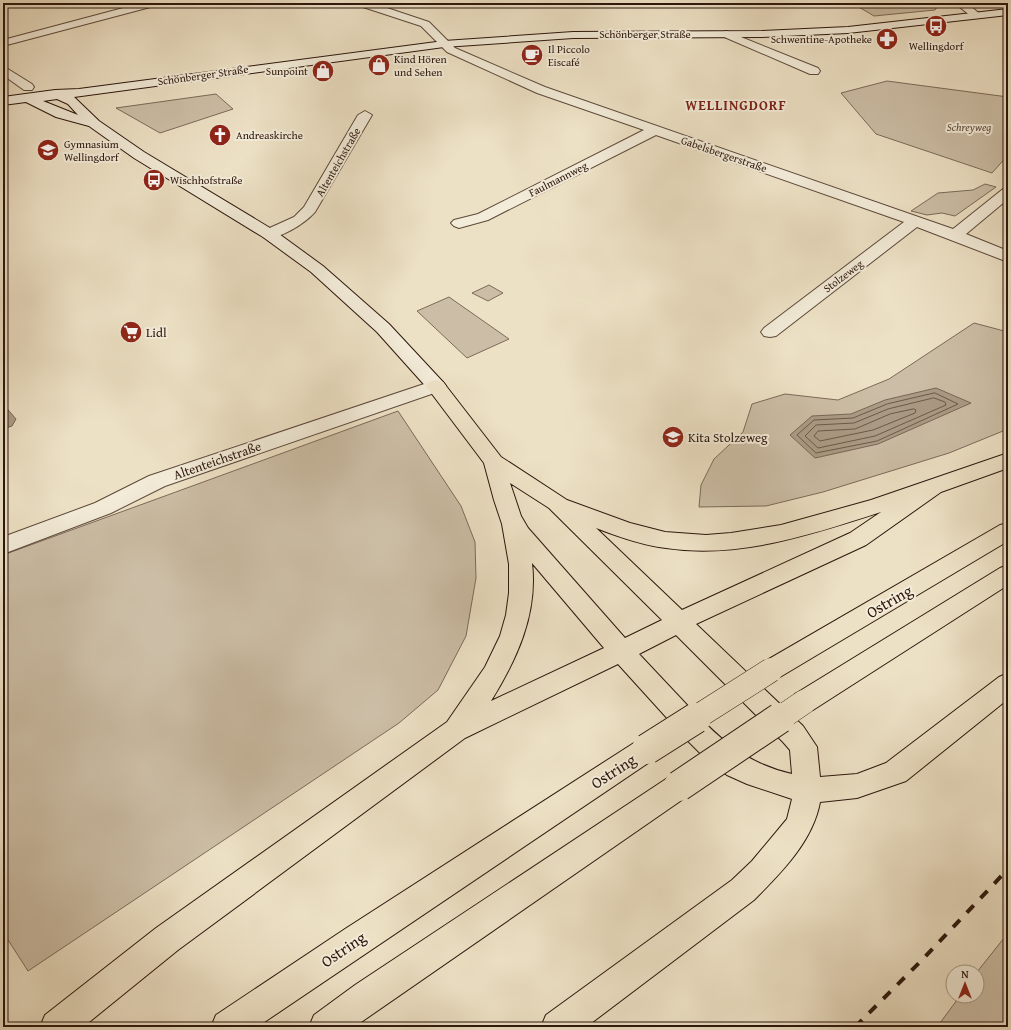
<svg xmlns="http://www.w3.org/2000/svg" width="1011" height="1030" viewBox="0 0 1011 1030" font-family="'Gentium Book Plus',serif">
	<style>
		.green { fill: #ccbea6; stroke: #7c6a5a }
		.water { fill: #ab9c86; stroke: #786656 }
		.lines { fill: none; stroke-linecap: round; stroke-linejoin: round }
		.shore { stroke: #6c594a; stroke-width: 1 }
		.street-casing { stroke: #5c493b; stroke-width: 2 }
		.secondary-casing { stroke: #2c160d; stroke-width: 2 }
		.highway-casing { stroke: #2c160d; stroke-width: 2 }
		.street { fill: #f3ecd9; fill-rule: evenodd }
		.secondary { fill: #f3ecd9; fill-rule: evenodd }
		.highway { fill: #ede1c5; fill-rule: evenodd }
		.rail { stroke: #2c160d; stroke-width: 4; stroke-dasharray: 10 10; stroke-linecap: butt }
		.highway-bridge-far1-casing { stroke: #2c160d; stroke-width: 25; stroke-linecap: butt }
		.highway-bridge-casing { stroke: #2c160d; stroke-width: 32; stroke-linecap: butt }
		.highway-bridge-far1 { stroke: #ede1c5; stroke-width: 24 }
		.highway-bridge { stroke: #ede1c5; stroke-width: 30 }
		.labels { text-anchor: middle; stroke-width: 4; stroke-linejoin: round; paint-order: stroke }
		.far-street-label { font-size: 11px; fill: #2c160d; stroke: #f3ecd9 }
		.far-poi-label { font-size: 11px; fill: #2c160d; stroke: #f3ecd9; text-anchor: start }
		.far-park-label { font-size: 11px; font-style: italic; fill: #5c483b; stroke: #f3ecd9 }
		.poi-label { font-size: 13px; fill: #2c160d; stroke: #f3ecd9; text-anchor: start }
		.street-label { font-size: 13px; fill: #2c160d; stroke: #f3ecd9 }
		.far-district-label { font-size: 14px; font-weight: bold; letter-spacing: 1px; fill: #7a1f14; stroke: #f3ecd9 }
		.near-street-label { font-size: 16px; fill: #2c160d; stroke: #f3ecd9 }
	</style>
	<rect width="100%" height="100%" fill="#ede1c5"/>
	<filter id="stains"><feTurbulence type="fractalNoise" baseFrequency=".005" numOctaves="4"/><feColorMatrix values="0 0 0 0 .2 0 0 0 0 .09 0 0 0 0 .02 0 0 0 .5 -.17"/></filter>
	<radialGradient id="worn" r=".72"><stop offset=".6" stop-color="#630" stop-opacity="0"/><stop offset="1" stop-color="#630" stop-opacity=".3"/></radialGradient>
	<g class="green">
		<path d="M852 3H940L935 10 874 16Z"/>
		<path d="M887 81 1008 97V155L992 173 876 134 841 93Z"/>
		<path d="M216 94 233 109 160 133 116 108Z"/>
		<path d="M985 184 996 187 955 216 942 213 927 215 911 211 938 193 973 190Z"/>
		<path d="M489 285 503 293 488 301 472 293Z"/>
		<path d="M449 297 509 339 467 358 417 311Z"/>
		<path d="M974 323 1008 332V429L949 453 823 492 766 506 699 507 701 485 714 459 743 432 752 404 785 394 838 400 889 379Z"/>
		<path d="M398 411 461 506 475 542 476 578 466 636 438 690 399 723 28 971 3 932V555Z"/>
		<path d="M1008 933V1027H937L960 996H977V972Z"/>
	</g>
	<g class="water">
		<path d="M936 388 971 403 878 444 815 458 790 435 812 416 851 414 885 400Z"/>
		<path d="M3 404 16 419 12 426 3 429Z"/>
	</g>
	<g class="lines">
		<g class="shore">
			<path d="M935 393 958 404 877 441 816 453 797 435 814 420 853 418 887 404Z"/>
			<path d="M934 398 945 402 946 405 875 436 818 448 805 436 816 425 854 423 888 409Z"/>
			<path d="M914 409 916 410 915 413 873 430 820 441 814 436 818 431 855 429 890 414Z"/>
		</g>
		<g class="street-casing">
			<g id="street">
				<path d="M142 3H159L158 5 3 46V40Z"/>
				<path d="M356 3H372L429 22 455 48 545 87 953 229 1003 189 1008 188V199L966 234 1008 251V262L917 227 776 336 770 337 764 336 761 332 764 328 904 222 656 135 488 220 459 228 454 226 451 223 454 220 478 214 644 130 537 93 447 52 421 26 357 5Z"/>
				<path d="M955 3H967L982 16 981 18H973Z"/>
				<path d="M726 31 818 68 820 71 818 74H810L722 36 720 34Z"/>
				<path d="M3 66 32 84 34 87 32 90H24L3 75Z"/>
				<path d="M365 111 372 115 315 212C305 223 279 241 263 237L261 234 263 231 294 217 304 207 358 115Z"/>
				<path d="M436 380 443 382 446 386 443 390 165 486 111 513 3 554V537L95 503 149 476Z"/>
			</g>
		</g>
		<g class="secondary-casing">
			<path id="secondary" d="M1008 9V15L848 33 762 37 573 38 444 47 74 97 99 121 144 152 275 231 323 266 389 324 443 382 446 386 443 390 436 392 429 390 377 332 311 272 263 237 134 158 89 126 56 117 26 102 3 105V97L55 90 79 89 444 41 573 32 762 31 848 27ZM57 99 68 104 78 115 43 101Z"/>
		</g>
		<g class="highway-casing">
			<g id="highway">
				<path d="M436 380 443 382 501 457 567 500 630 523 665 532 706 535 731 533 781 525 871 500 1008 453V468L941 492 866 545 696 624 803 726 817 747 820 777 857 774 886 763 999 677 1008 673V699L906 781 857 798 820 802C813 841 781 873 754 900L586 1027H541L546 1015 732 880 752 861 787 819 792 799 747 784 727 775 709 762 686 739 618 664 465 738 178 950 83 1027H40L45 1015 156 928 447 722 485 667 500 636 506 615 509 593V564L502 524 494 500 484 463 426 386 429 382ZM510 483 549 508 662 620 625 638 528 528 521 516ZM881 512 850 533 682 610 596 528C619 537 642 545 666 548 739 559 813 534 881 512ZM532 563 604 648 491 701C517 659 538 614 532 563ZM676 635 783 742 790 750 792 774C744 763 720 739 687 705 671 688 655 671 639 654Z"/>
				<path d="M1008 523V541L780 677 771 680 762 677 758 670 762 663 1000 525Z"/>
				<path d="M1008 565V585L813 710 804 713 795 710 791 702 795 694 1000 568Z"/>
				<path d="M647 737 657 741 661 749 657 757 257 1027H211L216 1015 345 929 637 741Z"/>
				<path d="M679 774 689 777 693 786 689 795 354 1027H309L314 1015 355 985 669 777Z"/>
			</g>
		</g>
		<use href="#street" class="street"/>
		<use href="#secondary" class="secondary"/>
		<use href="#highway" class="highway"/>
		<path class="rail" d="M855 1027 922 960 1008 869"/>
		<g class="highway-bridge-far1-casing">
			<g id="highway-bridge-far1">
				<path d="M694 719 771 670"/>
				<path d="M779 719 804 702"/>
			</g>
		</g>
		<g class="highway-bridge-casing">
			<g id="highway-bridge">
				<path d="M647 749 696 718"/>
				<path d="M679 786 780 718"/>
			</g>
		</g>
		<use href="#highway-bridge-far1" class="highway-bridge-far1"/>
		<use href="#highway-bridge" class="highway-bridge"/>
	</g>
	<defs>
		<g id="bus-disc" transform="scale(1.15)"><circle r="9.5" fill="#8f2418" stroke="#f3ecd9"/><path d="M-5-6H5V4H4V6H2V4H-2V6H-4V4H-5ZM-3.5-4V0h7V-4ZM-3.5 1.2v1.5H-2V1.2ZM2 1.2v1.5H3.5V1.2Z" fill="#fff"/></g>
		<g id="pharmacy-disc" transform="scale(1.15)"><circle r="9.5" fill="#8f2418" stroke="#f3ecd9"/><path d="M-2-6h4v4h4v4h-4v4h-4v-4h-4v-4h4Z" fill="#fff"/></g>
		<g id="cafe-disc" transform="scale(1.15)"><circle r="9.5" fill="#8f2418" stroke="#f3ecd9"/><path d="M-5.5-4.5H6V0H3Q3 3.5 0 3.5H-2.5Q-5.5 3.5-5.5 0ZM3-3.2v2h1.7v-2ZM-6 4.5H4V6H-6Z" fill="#fff"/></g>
		<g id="shop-disc" transform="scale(1.15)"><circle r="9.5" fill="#8f2418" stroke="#f3ecd9"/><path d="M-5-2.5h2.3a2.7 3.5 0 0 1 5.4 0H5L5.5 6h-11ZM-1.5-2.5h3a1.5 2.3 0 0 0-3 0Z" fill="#fff"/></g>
		<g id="church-disc" transform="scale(1.15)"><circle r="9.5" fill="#8f2418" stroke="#f3ecd9"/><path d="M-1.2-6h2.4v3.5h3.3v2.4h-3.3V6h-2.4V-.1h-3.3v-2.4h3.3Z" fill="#fff"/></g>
		<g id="school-disc" transform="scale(1.15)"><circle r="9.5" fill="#8f2418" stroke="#f3ecd9"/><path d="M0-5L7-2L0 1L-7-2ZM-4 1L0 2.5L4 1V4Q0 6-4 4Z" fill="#fff"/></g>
		<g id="supermarket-disc" transform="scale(1.15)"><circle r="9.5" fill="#8f2418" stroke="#f3ecd9"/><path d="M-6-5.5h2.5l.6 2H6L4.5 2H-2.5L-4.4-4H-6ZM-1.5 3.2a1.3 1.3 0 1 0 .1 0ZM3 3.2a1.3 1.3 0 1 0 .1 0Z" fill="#fff"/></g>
	</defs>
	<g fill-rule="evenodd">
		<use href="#bus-disc" x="936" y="26"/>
		<use href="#pharmacy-disc" x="887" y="39"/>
		<use href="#cafe-disc" x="532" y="55"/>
		<use href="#shop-disc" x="379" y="65"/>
		<use href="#shop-disc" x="323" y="71"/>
		<use href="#church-disc" x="220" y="135"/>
		<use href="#school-disc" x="48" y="150"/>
		<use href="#bus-disc" x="154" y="180"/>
		<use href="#supermarket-disc" x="131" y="332"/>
		<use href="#school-disc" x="673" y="437"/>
	</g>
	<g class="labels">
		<g class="far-street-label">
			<text x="645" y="38">Schönberger Straße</text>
			<text transform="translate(203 75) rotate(-8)" y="4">Schönberger Straße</text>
			<text transform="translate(724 154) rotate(19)" y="4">Gabelsbergerstraße</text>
			<text transform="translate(338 162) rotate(-60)" y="4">Altenteichstraße</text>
			<text transform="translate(558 179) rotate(-27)" y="4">Faulmannweg</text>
			<text transform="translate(843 276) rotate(-37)" y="4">Stolzeweg</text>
		</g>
		<g class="far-poi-label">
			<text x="872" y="43" text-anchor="end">Schwentine-Apotheke</text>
			<text x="936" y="50" text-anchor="middle">Wellingdorf</text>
			<text x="548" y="53">Il Piccolo<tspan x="548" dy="13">Eiscafé</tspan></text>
			<text x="394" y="63">Kind Hören<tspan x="394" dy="13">und Sehen</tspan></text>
			<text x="308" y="75" text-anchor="end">Sunpoint</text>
			<text x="236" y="139">Andreaskirche</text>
			<text x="64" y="148">Gymnasium<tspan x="64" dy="13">Wellingdorf</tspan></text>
			<text x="170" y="184">Wischhofstraße</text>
		</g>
		<g class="far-park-label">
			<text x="969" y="131">Schreyweg</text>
		</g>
		<g class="poi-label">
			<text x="146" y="337">Lidl</text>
			<text x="688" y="442">Kita Stolzeweg</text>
		</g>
		<g class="street-label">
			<text transform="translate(217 460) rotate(-19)" y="5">Altenteichstraße</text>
		</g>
		<g class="far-district-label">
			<text x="736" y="110">WELLINGDORF</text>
		</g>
		<g class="near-street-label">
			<text transform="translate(889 601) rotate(-30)" y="6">Ostring</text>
			<text transform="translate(613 771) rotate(-33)" y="6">Ostring</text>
			<text transform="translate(343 949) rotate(-34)" y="6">Ostring</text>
		</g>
	</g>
	<rect width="1011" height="1030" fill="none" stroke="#ede1c5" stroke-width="16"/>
	<rect x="4" y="4" width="1003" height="1022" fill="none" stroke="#2c160d" stroke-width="2"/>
	<rect x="8" y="8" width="995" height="1014" fill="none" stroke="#2c160d"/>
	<g transform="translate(965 984)"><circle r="19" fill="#f3ecd9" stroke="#a39687"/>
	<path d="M0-3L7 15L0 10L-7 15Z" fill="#8f2418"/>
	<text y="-6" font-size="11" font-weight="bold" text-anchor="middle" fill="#2c160d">N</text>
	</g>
	<rect width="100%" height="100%" filter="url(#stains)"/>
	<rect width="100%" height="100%" fill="url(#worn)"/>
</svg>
